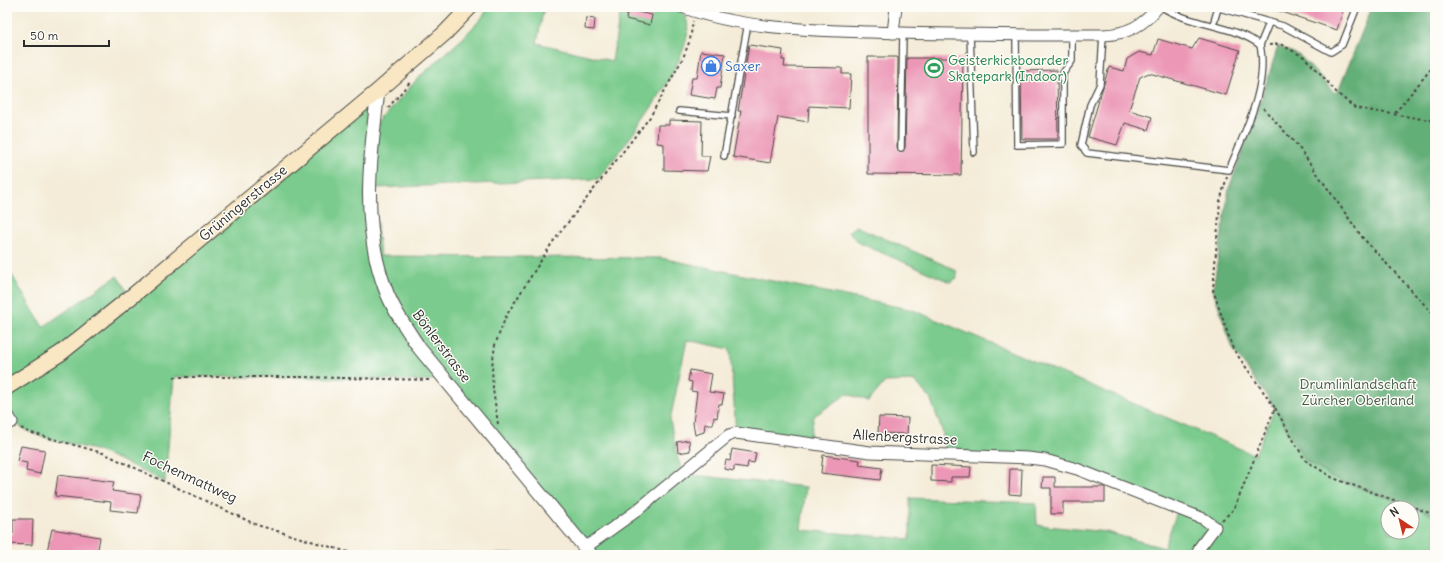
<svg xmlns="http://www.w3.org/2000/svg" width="1442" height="562" viewBox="0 0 1442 562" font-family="Delius,sans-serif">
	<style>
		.green { fill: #7acb8d; stroke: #527b5c; fill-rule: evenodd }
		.forest { fill: #63af78; stroke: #476d52 }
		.building { fill: #ec97b6 }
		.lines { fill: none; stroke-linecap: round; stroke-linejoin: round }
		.service-casing { stroke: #494845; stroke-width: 8 }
		.minor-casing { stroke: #494845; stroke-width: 13 }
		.tertiary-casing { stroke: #494845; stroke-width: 15 }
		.secondary-casing { stroke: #494845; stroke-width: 17 }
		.path { stroke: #494845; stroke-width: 2; stroke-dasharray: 3 3; stroke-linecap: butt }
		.service { stroke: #fff; stroke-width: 5.5 }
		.minor { stroke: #fff; stroke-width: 11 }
		.tertiary { stroke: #fff; stroke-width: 13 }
		.secondary { stroke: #f9e7c3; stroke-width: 15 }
		.labels { text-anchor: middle; stroke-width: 3; stroke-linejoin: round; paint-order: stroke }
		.leisure-label { font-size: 14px; fill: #27864d; stroke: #fdfcf7; text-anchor: start }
		.shop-label { font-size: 14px; fill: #366cbe; stroke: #fdfcf7; text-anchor: start }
		.street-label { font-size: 14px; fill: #2b2b2b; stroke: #fdfcf7 }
		.park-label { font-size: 14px; fill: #435b48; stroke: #fdfcf7 }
	</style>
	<rect width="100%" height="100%" fill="#fdfcf7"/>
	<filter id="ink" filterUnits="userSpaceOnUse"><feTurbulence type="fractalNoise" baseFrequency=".025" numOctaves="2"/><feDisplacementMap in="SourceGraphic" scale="8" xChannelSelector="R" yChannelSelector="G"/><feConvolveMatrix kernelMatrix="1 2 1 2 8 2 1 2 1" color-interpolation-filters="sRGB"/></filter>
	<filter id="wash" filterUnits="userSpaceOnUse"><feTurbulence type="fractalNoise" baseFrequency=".012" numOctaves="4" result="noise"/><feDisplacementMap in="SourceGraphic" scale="16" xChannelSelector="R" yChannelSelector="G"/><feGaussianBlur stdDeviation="0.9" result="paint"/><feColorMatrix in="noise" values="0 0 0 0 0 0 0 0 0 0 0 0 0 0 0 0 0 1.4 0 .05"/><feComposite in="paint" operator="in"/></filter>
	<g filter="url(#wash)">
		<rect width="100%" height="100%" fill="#f4ecd8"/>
		<g class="green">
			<path d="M489 7H544L537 43 612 61 621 7C635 7 670 3 681 12 714 38 616 156 598 179L374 188 379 123 419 77 462 39 481 19Z"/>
			<path d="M378 91 370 151 380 256 661 258 913 310 1255 455 1275 408 1305 460 1333 478 1435 515V555H358L354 554H573L585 547 443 376 428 381 302 377H174L165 482C144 472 124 461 103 453 75 442 24 440 7 414V267L43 327 117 276 131 297ZM687 340 730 349 736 433 809 444 814 416 847 394 869 401 885 382 915 381 931 400 942 430 946 455 1045 460 1178 509 1164 548 1106 532 1037 525 1036 503 910 498V539L801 530 806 487 683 474 677 456 670 420ZM1388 508H1412V532H1388Z"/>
			<path d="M856 226 956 270 957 278 950 282 857 242 849 231Z"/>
		</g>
		<path class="forest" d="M1372 7H1435V515L1333 478 1305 460 1275 408 1233 349 1213 290 1229 188 1258 109 1278 46 1300 56 1335 93 1339 89Z"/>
		<g id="blocks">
			<g class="building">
				<path d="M1274 7H1344L1337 30 1273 9Z"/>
				<path d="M628 10 652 15 650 25 626 19Z"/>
				<path d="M586 18 595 19 594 30 585 29Z"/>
				<path d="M1199 38 1240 50 1226 95 1149 73 1140 77 1129 110 1152 117 1148 130 1125 123 1117 145 1088 137 1109 67 1124 71 1127 59 1139 52 1153 55 1158 39 1192 49Z"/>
				<path d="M749 45 783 50 782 60H785L784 67 842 68V74H851L849 108 809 106 808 122 778 117 770 163 733 157 741 111H738Z"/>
				<path d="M701 51 725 54 720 88H717L715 99 689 95 692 78H697Z"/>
				<path d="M868 57H897L898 58 897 148 901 152 905 148 907 58H963L961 175 868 174Z"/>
				<path d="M1057 70 1058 139H1022L1021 71Z"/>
				<path d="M669 120 702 121 701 156H710L707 171 664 170V144L657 143 658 125H669Z"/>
				<path d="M690 370 712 374 709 392 724 394 722 404H719L717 418 714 417 713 425 705 424 704 432 695 435 693 423 697 392 691 391 692 382 688 381Z"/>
				<path d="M879 417 908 418 907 434 878 433Z"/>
				<path d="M689 440 690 451 678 453 677 442Z"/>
				<path d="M21 446 45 450 40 474 26 471 27 463 17 461Z"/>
				<path d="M732 449 756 453 754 463 748 462 747 468 734 466V471L724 469 726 460 730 461Z"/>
				<path d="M823 455 860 460 859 465 882 468 880 480 821 473Z"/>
				<path d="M931 465 971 467 970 477H951V482L931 481Z"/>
				<path d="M1010 469H1022L1021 495 1009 494Z"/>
				<path d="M58 475 114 482 112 491 141 495 138 513 110 510 111 502 55 496Z"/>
				<path d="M1043 477H1055V487H1105V502H1063V514H1051V488H1042Z"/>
				<path d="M13 519H33L32 545 7 544V534H13Z"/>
				<path d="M52 529 100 537 97 555H65L47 551Z"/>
			</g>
		</g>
	</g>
	<g filter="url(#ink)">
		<use href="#blocks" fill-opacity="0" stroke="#494845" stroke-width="1"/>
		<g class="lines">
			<g class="service-casing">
				<g id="service">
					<path d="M1216 7 1283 26 1331 52 1342 45 1357 7"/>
					<path d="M1213 25 1218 8"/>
					<path d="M970 34 974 152"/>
					<path d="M1016 34 1017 145 1063 144V73L1072 61V35"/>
					<path d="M1103 35 1100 84 1090 105 1081 145 1087 153 1229 170C1244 133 1269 86 1260 45 1231 24 1192 26 1162 7"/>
					<path d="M1260 45 1269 23"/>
					<path d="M679 111 732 116"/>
					<path d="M901 148 903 33"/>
					<path d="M724 156 748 23"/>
				</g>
			</g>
			<g class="minor-casing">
				<g id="minor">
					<path d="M682 7C741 29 808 30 870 32 948 35 1025 35 1103 35 1127 34 1143 26 1158 7"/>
					<path d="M893 33 896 7"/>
					<path d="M7 414 12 422 7 424"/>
					<path d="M586 547 635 512 729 435 736 433 870 452 1028 458 1045 460 1077 469 1204 519 1215 527 1200 547 1197 555"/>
				</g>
			</g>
			<g class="tertiary-casing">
				<path id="tertiary" d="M378 91C370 157 361 224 385 288 393 310 407 329 420 349L591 555"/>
			</g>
			<g class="secondary-casing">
				<path id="secondary" d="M7 387 61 353 131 297 378 91 445 33 470 7"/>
			</g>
			<g class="path">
				<path d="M483 11 486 7"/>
				<path d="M1269 45 1280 44 1304 57 1319 72 1337 93 1355 108 1435 121"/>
				<path d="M388 108 411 81"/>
				<path d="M1263 108 1297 145 1362 237 1435 316"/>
				<path d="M1395 113 1435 64"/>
				<path d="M174 377H302L430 380"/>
				<path d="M1275 408 1305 460 1333 478 1435 515"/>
				<path d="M498 424 493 389 492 366 495 345 506 316 552 243 650 117 683 58 690 40 693 21"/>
				<path d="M21 428 28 432 103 453 257 525 358 555"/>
				<path d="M1222 520 1234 509 1275 408 1233 349 1213 290 1220 201 1227 177"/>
			</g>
			<use href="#service" class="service"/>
			<use href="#minor" class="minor"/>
			<use href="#tertiary" class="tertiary"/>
			<use href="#secondary" class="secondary"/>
		</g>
	</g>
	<defs>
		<g id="shop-ring" transform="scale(1)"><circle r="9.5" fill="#fdfcf7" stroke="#3f7fe0" stroke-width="1.5"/><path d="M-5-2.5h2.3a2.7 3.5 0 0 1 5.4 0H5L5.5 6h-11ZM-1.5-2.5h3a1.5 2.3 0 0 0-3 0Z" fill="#3f7fe0"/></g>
		<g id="stadium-ring" transform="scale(1)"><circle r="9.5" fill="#fdfcf7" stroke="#2e9e5b" stroke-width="1.5"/><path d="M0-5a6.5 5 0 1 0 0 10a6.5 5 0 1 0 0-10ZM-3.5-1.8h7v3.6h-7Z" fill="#2e9e5b"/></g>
	</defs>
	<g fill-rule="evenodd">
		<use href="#shop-ring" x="711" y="66"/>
		<use href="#stadium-ring" x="934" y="68"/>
	</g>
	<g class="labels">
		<g class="leisure-label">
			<text x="948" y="65">Geisterkickboarder<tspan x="948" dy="16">Skatepark (Indoor)</tspan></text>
		</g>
		<g class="shop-label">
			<text x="725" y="71">Saxer</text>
		</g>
		<g class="street-label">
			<text transform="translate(243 203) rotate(-40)" y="5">Grüningerstrasse</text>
			<text transform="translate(442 346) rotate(53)" y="5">Bönlerstrasse</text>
			<text transform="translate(905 437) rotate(3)" y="5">Allenbergstrasse</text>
			<text transform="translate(190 477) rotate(25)" y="5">Fochenmattweg</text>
		</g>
		<g class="park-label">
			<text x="1358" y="389">Drumlinlandschaft<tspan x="1358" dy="16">Zürcher Oberland</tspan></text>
		</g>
	</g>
	<rect width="1442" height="562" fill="none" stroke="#fdfcf7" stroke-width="24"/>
	<g transform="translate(1400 520) rotate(325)"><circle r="19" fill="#fdfcf7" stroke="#a9a8a5"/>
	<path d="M0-3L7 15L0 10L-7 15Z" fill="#c8321e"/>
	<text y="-6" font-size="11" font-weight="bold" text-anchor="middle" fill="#2b2b2b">N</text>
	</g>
	<path d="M24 40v6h85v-6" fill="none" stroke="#2b2b2b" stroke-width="2"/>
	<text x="30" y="40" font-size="12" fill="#2b2b2b" stroke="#fdfcf7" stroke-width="3" paint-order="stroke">50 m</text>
</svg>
